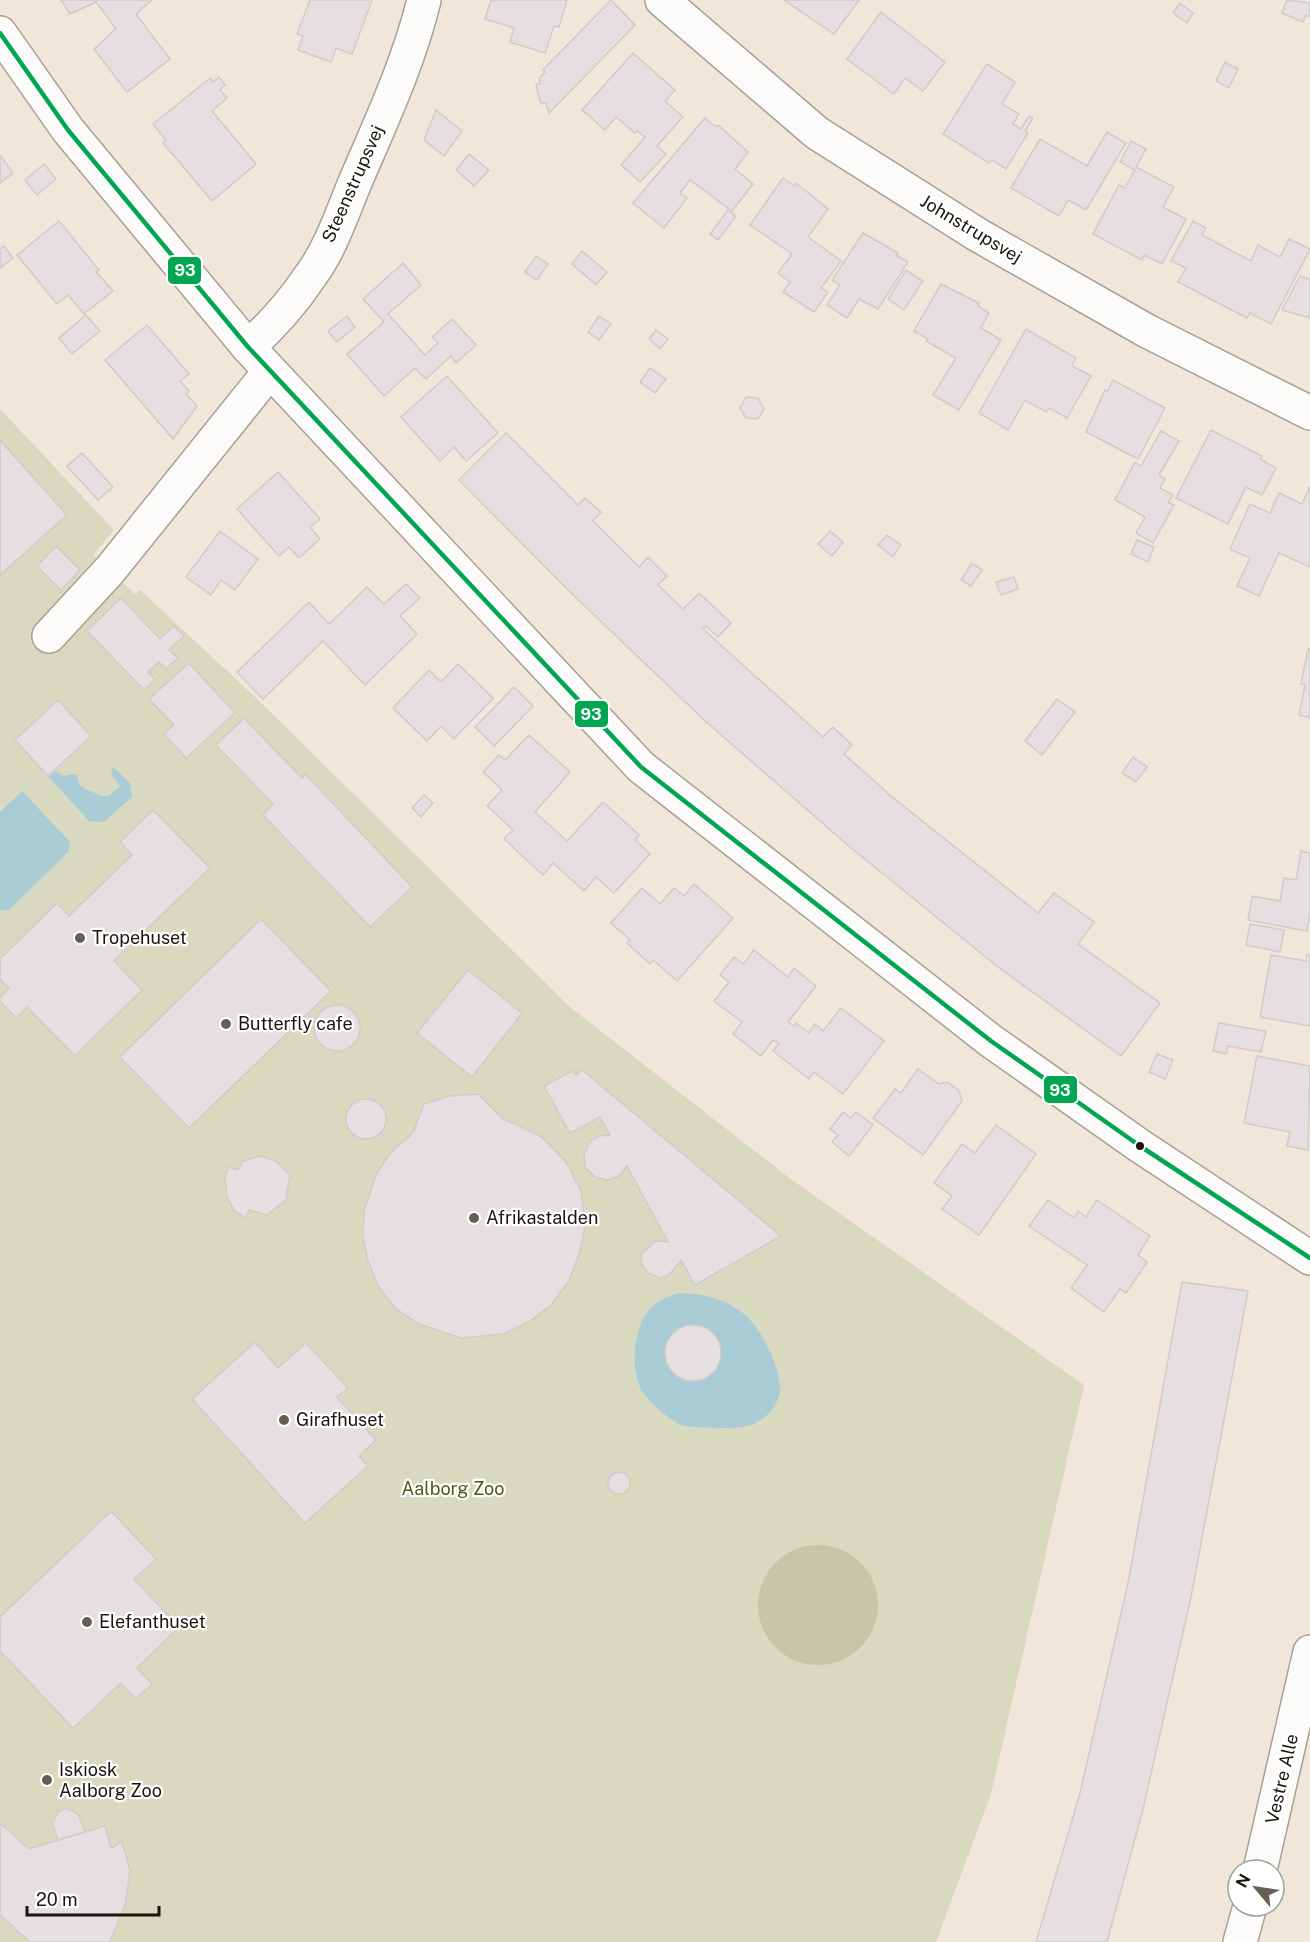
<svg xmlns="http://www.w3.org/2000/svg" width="1310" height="1942" viewBox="0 0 1310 1942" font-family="'Public Sans',sans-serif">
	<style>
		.green { fill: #d8d9be }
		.forest { fill: #c5c7a8 }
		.water { fill: #a9ccd6; fill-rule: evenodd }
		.building { fill: #e6dfe2; stroke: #d1cbca; stroke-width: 1.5 }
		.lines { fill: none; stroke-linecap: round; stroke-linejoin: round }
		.minor-casing { stroke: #a6a096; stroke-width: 36 }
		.minor { stroke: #fdfbf9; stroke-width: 33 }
		.bus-1-casing { stroke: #fff; stroke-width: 9 }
		.bus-1 { stroke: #00a651; stroke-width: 4.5 }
		.poi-dot { fill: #665e55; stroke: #fff; stroke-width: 2 }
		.bus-dot { fill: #1b150d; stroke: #fff; stroke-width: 2 }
		.labels { text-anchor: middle; stroke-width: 4.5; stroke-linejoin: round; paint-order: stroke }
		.street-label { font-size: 18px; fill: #1b150d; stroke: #fff }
		.poi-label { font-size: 18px; fill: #1b150d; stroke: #fff; text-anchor: start }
		.park-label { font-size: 18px; fill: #4e5912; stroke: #fff }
		.line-badge { stroke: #fff; stroke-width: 2 }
		.badge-label { font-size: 16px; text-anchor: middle; font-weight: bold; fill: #fff }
	</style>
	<rect width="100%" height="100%" fill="#f0e7da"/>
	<path class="green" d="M0 409 114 530 93 555 135 594 140 590 250 692 570 1007 792 1180 1084 1385 991 1794 936 1942H0Z"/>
	<circle class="forest" cx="818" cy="1605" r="60"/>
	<g class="water">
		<path d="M113 767 130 783 132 797 104 822 89 821 48 776 54 771 63 776 76 774 80 786 101 796H109L120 786 111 774Z"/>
		<path d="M22 791 70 842 68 852 8 911 0 910V812Z"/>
		<path d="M679 1293C701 1293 720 1298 739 1310 759 1323 780 1365 780 1389 780 1399 773 1410 766 1416 752 1428 737 1428 719 1428 706 1427 686 1429 675 1422 664 1415 652 1404 644 1394 630 1374 633 1336 645 1315 653 1303 665 1297 679 1293ZM686 1326C750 1325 713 1407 674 1372 663 1362 665 1349 670 1338Z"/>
	</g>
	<g class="building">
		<path d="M61 0H152L136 14 170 59 127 92 94 49 116 29 96 2 70 14Z"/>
		<path d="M310 0H372L352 54 336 48 331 62 298 50 303 36 297 34Z"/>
		<path d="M491 0H567L559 27 554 26 545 53 510 42 514 28 485 19Z"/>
		<path d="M611 0 635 25 549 113 546 103 541 104 536 85 540 83 539 78 545 72 543 70Z"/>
		<path d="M784 0H859L834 34Z"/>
		<path d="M1287 0 1310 3V17L1306 15 1303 22 1282 13Z"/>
		<path d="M1180 3 1193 13 1187 23 1173 13Z"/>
		<path d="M881 12 945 62 923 91 905 78 894 94 847 59Z"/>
		<path d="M633 53 675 90 665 101 683 117 657 146 666 154 640 182 621 165 645 137 637 131 635 133 616 117 605 130 582 110Z"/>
		<path d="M1225 62 1238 69 1229 88 1216 81Z"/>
		<path d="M987 64 1015 82 1002 104 1019 114 1013 124 1021 129 1029 116 1033 118 1025 131 1028 133 1006 169 992 160 989 163 943 134Z"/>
		<path d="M219 77 225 85 220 90 227 98 212 111 256 164 212 201 163 143 166 140 153 124 210 78 213 82Z"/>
		<path d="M436 110 462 131 444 156 424 140Z"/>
		<path d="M705 118 716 127 718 125 748 152 735 169 753 184 732 211 690 180 680 193 687 198 664 228 633 203Z"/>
		<path d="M1107 132 1126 143 1086 210 1068 200 1059 216 1011 188 1040 139 1087 166Z"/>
		<path d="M1131 141 1146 149 1136 167 1174 187 1163 207 1186 219 1162 264 1144 255 1142 260 1093 234 1119 185 1125 188 1135 170 1120 162Z"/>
		<path d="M469 154 489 170 474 186 456 170Z"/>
		<path d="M0 155 13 173 0 183Z"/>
		<path d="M44 164 56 179 37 195 25 180Z"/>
		<path d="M783 178 794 186 796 183 828 209 808 237 841 261 821 288 828 292 814 312 783 292 790 282 778 273 792 254 750 225Z"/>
		<path d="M728 210 736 216 718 240 710 234Z"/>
		<path d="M59 221 99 270 96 272 113 291 84 314 68 295 57 304 17 255Z"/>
		<path d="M1193 221 1206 228 1202 235 1251 261 1258 245 1280 257 1289 239 1310 249 1271 324 1250 313 1247 318 1178 282 1186 268 1171 261Z"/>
		<path d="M863 233 898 253 896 255 908 262 878 309 859 299 847 318 827 305 840 285 832 280Z"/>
		<path d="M4 246 13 258 0 268V249Z"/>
		<path d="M582 251 607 272 596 285 572 264Z"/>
		<path d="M536 256 548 264 537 280 525 272Z"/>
		<path d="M403 263 421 285 388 314 425 355 438 343 432 337 452 319 476 345 456 363 451 356 426 379 415 368 384 396 347 354 384 322 363 299Z"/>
		<path d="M906 270 923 281 904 310 888 299Z"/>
		<path d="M1300 276 1310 279V318L1282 310Z"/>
		<path d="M941 284 979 303 978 306 989 313 981 328 1001 340 959 410 933 395 956 358 926 341 928 339 914 331Z"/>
		<path d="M86 315 100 331 72 354 59 338Z"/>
		<path d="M347 316 355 327 337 342 328 331Z"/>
		<path d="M599 316 611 324 599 340 588 332Z"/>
		<path d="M147 325 189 374 180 381 189 391 186 394 197 406 173 439 105 360Z"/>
		<path d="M1026 329 1076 358 1072 366 1091 376 1067 418 1049 408 1046 412 1025 400 1008 430 979 413Z"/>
		<path d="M656 330 668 339 660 349 649 339Z"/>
		<path d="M650 368 666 379 655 393 640 382Z"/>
		<path d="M447 376 498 433 466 461 454 447 440 461 401 417Z"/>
		<path d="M1113 380 1165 408 1138 459 1086 432 1105 390 1108 391Z"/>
		<path d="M746 397 758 398 764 409 758 419 746 418 740 408Z"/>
		<path d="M1211 430 1262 456 1260 459 1276 468 1262 495 1246 487 1228 524 1176 498Z"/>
		<path d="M1161 431 1179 441 1159 475 1165 479 1160 488 1173 495 1168 503 1174 505 1153 543 1136 533 1145 517 1115 500 1135 462 1141 466Z"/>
		<path d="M506 433 578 505 585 498 601 512 593 521 639 567 648 557 667 576 658 585 683 609 699 593 731 623 718 637 706 626 703 629 823 737 833 727 852 745 844 754 891 796 1038 913 1054 893 1094 922 1078 944 1160 1003 1121 1056 998 967 850 847 704 720 567 589 459 480Z"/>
		<path d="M0 440 67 515 0 575Z"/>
		<path d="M82 453 113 487 98 500 67 466Z"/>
		<path d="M278 472 320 519 310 527 320 539 299 558 289 547 279 556 237 509Z"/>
		<path d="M1310 486V567L1279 553 1259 596 1237 586 1250 558 1230 549 1250 504 1270 513 1279 493 1302 504Z"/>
		<path d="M220 531 258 559 235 590 221 580 211 595 186 577Z"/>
		<path d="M830 531 843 542 832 556 818 544Z"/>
		<path d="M887 535 901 545 893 557 878 545Z"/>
		<path d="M1137 540 1154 547 1148 562 1131 554Z"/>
		<path d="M56 546 80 570 61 590 37 566Z"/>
		<path d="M972 563 982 570 971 586 961 580Z"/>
		<path d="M1014 577 1018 589 1001 595 996 582Z"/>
		<path d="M406 584 420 598 400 616 417 634 365 685 323 641 263 699 237 672 309 602 329 624 367 587 384 604Z"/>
		<path d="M121 598 160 639 174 626 184 636 169 650 178 658 166 669 159 662 148 672 155 679 144 690 87 631Z"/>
		<path d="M1308 649H1310V718L1299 715 1305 685 1301 684Z"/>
		<path d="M189 663 235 713 186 758 164 734 174 725 149 699Z"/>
		<path d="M458 664 493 698 454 739 441 726 427 741 393 708 429 670 441 682Z"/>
		<path d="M514 687 533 706 494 746 475 727Z"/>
		<path d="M1057 699 1075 712 1042 755 1025 741Z"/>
		<path d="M58 700 91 736 48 776 15 740Z"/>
		<path d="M244 718 302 778 305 774 412 887 370 927 263 815 273 804 216 745Z"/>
		<path d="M529 735 570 772 535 812 567 841 603 802 639 835 635 840 650 854 614 893 596 877 584 891 553 863 543 875 504 839 513 830 487 806 502 790 483 772 499 755 505 760Z"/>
		<path d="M1133 757 1147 767 1136 782 1122 773Z"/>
		<path d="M424 795 433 803 421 817 412 808Z"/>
		<path d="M153 810 210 868 114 961 142 990 75 1056 27 1007 16 1018 0 1001V998L9 988 0 979V959L57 903 69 916 132 855 120 842Z"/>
		<path d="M1301 851 1310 853V914L1307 931 1248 920 1252 896 1280 901 1284 878 1296 880Z"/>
		<path d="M694 884 733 918 677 981 653 960 650 964 627 943 630 940 611 923 642 888 660 904 674 888 684 896Z"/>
		<path d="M261 919 331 991 189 1128 120 1057Z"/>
		<path d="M1250 924 1284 930 1280 952 1246 945Z"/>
		<path d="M754 950 788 977 794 968 816 986 788 1022 794 1026 796 1023 809 1033 815 1024 823 1031 841 1008 884 1041 843 1094 814 1072 809 1079 773 1051 779 1044 773 1040 761 1056 733 1034 742 1022 714 1001 729 982 720 975 734 957 743 964Z"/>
		<path d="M1307 954 1310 955V1026L1260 1017 1271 955 1306 961Z"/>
		<path d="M468 970 522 1013 472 1077 417 1033Z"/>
		<circle cx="337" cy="1028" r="23"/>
		<path d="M1219 1023 1266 1031 1261 1052 1228 1046 1226 1054 1213 1051Z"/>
		<path d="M1157 1054 1173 1060 1165 1079 1149 1072Z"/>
		<path d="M1257 1056 1310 1066 1308 1150 1287 1146 1290 1132 1244 1123Z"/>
		<path d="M918 1069 939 1084 947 1082 959 1091 962 1101 923 1155 873 1118 895 1089 901 1093Z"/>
		<path d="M582 1070 781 1236 695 1285 681 1260 669 1275 659 1278 648 1273 641 1262 642 1253 656 1241 668 1242 627 1166 619 1176 608 1180 595 1177 585 1167 584 1155 590 1142 599 1136 610 1135 600 1117 570 1133 544 1086 572 1071 576 1075Z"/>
		<path d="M478 1094 502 1118 542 1137 566 1162 581 1192 585 1226 579 1254 569 1281 551 1305 530 1321 503 1334 461 1338 419 1324 395 1308 378 1286 367 1258 363 1235 364 1211 376 1175 390 1153 413 1133 424 1104 449 1096Z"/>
		<circle cx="366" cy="1119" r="20"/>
		<path d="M843 1112 851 1118 856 1112 873 1125 849 1156 832 1142 838 1135 830 1129Z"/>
		<path d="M996 1125 1036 1154 979 1235 942 1209 952 1196 934 1183 962 1144 975 1153Z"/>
		<path d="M260 1156 276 1161 290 1175 286 1200 267 1215 249 1210 246 1219 234 1210 227 1197 225 1179 228 1167 238 1170 243 1161Z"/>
		<path d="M1048 1200 1074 1218 1078 1211 1086 1217 1097 1200 1150 1236 1138 1255 1147 1262 1126 1293 1120 1289 1104 1312 1071 1288 1087 1265 1029 1226Z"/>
		<path d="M1182 1282 1248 1291 1191 1597 1143 1809 1107 1942H1036L1080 1793 1128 1583Z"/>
		<circle cx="693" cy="1353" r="28"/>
		<path d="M255 1342 278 1368 306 1343 348 1388 337 1397 376 1440 359 1456 368 1466 305 1523 192 1399Z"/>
		<circle cx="619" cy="1483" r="11"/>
		<path d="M111 1511 156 1559 134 1579 179 1627 137 1668 152 1684 136 1699 121 1683 73 1728 0 1651V1617Z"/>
		<path d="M67 1808 78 1814 85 1832 58 1840 52 1823 58 1812Z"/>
		<path d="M0 1823 29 1849 105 1826 111 1848 122 1842 130 1870 128 1886 125 1905 110 1942H30L0 1915Z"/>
	</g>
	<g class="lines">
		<g class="minor-casing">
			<g id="minor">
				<path d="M662 0 817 133 978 235 1147 331 1310 413"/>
				<path d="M0 33 68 130 248 347 641 767 991 1041 1140 1146 1310 1258"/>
				<path d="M248 347C272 326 293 302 311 275 331 248 343 211 356 180 381 122 409 62 424 0"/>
				<path d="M49 636 110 570 270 371"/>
				<path d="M1260 1870 1310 1652"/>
				<path d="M1240 1942 1250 1906"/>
			</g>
		</g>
		<use href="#minor" class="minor"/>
		<g class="bus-1-casing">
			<path id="bus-1" d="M0 33 68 130 248 347 641 767 991 1041 1140 1146 1310 1258"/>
		</g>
		<use href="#bus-1" class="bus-1"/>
	</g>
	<g class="poi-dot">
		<circle cx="80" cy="938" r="6"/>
		<circle cx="226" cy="1024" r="6"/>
		<circle cx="474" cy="1218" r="6"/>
		<circle cx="284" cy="1420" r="6"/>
		<circle cx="87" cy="1622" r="6"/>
		<circle cx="47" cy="1780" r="6"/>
	</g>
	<circle class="bus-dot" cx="1140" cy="1146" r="5"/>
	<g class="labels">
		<g class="street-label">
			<text transform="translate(353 184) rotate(-66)" y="6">Steenstrupsvej</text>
			<text transform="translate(971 229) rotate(31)" y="6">Johnstrupsvej</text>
			<text transform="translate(1282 1779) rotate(-77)" y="6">Vestre Alle</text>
		</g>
		<g class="poi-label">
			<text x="92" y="944">Tropehuset</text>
			<text x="238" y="1030">Butterfly cafe</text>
			<text x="486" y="1224">Afrikastalden</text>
			<text x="296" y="1426">Girafhuset</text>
			<text x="99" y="1628">Elefanthuset</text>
			<text x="59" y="1776">Iskiosk<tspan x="59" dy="21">Aalborg Zoo</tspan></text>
		</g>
		<g class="park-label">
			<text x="453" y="1495">Aalborg Zoo</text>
		</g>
	</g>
	<g class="line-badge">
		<rect x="167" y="256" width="35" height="29" rx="6" fill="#00a651"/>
		<rect x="574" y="700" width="35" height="28" rx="6" fill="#00a651"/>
		<rect x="1043" y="1075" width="35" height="29" rx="6" fill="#00a651"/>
	</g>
	<g class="badge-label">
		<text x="185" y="276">93</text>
		<text x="591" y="720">93</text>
		<text x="1060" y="1096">93</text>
	</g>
	<g transform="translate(1256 1888) rotate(299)"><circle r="28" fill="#ffffff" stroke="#a4a19e" stroke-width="1.5"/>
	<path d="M0-4.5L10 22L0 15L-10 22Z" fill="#665e55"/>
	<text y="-9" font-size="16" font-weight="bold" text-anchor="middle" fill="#1b150d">N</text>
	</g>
	<path d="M27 1906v9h132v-9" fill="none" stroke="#1b150d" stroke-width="3"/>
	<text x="36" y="1906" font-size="18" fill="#1b150d" stroke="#ffffff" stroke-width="4.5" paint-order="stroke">20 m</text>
</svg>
